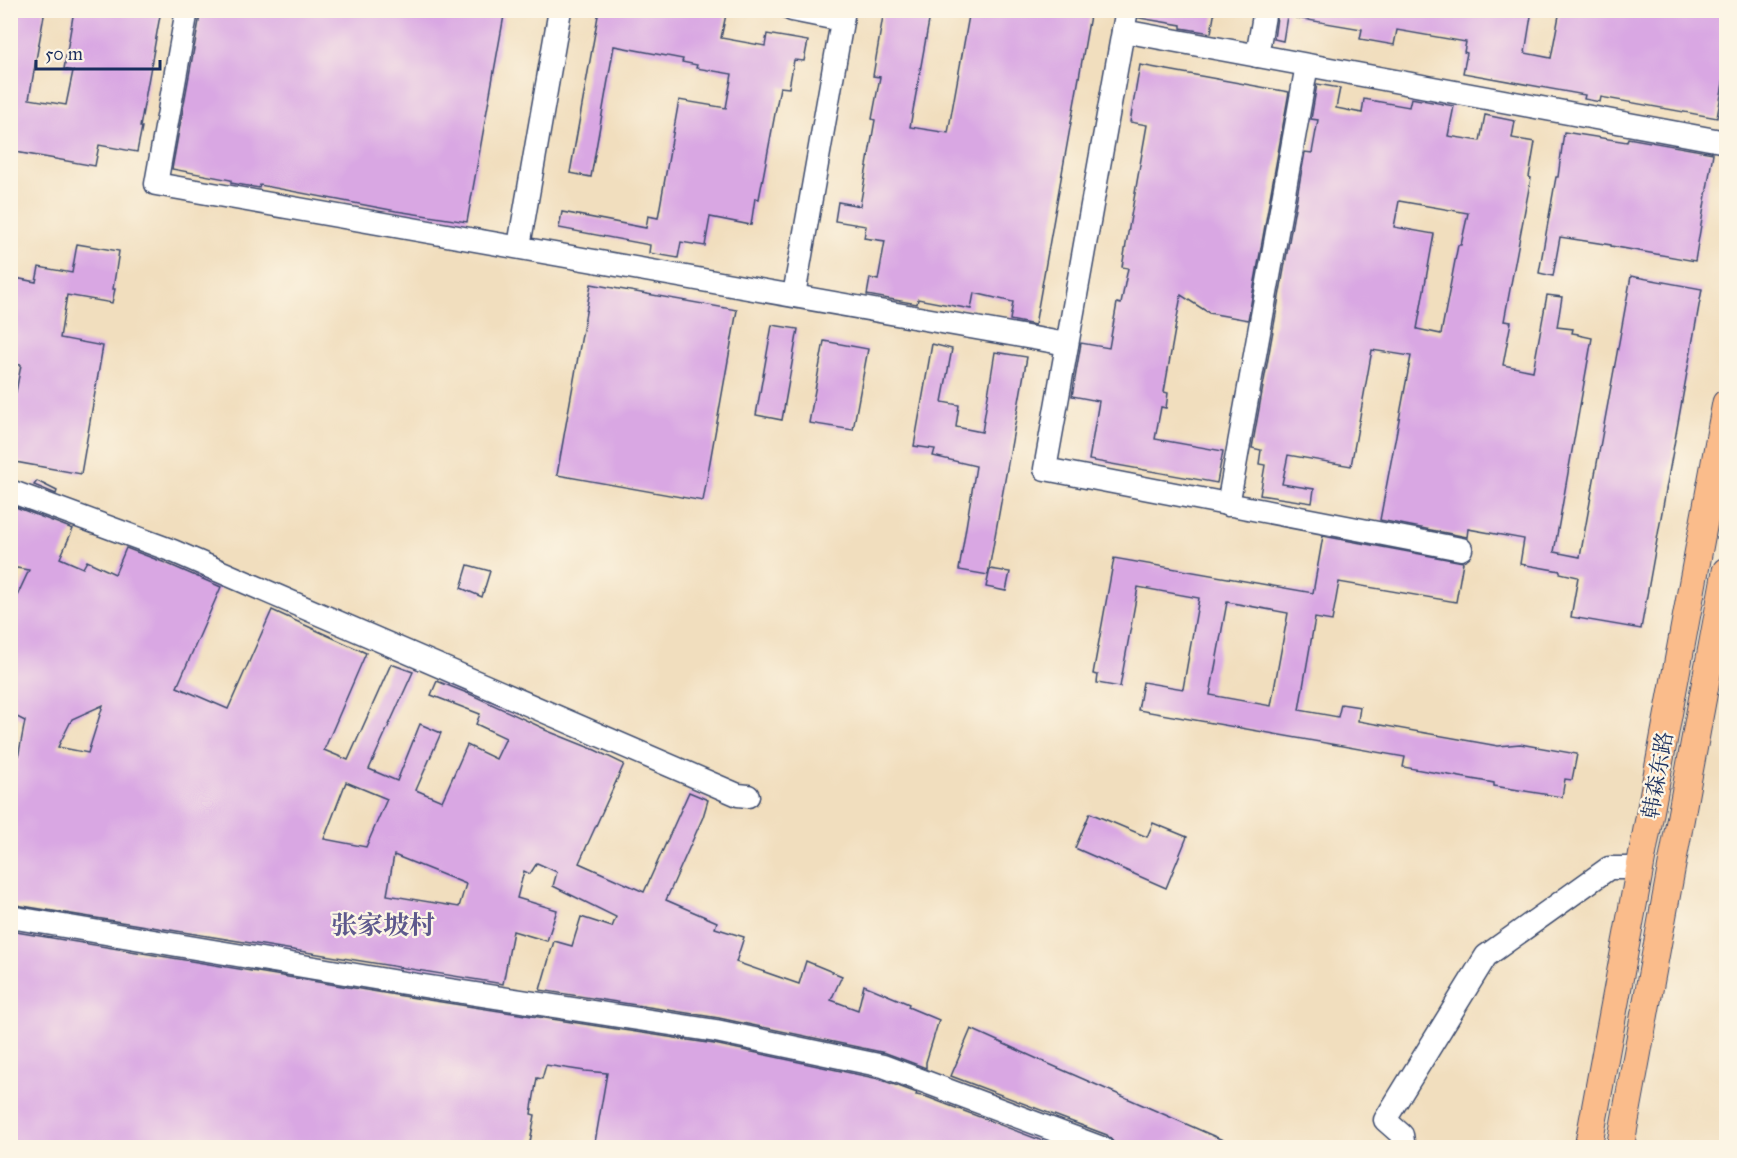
<svg xmlns="http://www.w3.org/2000/svg" width="1737" height="1158" viewBox="0 0 1737 1158" font-family="'IM FELL Great Primer','Noto Serif SC',serif">
	<style>
		.building { fill: #d9a7e3; fill-rule: evenodd }
		.lines { fill: none; stroke-linecap: round; stroke-linejoin: round }
		.minor-casing { stroke: #3b496c; stroke-width: 25 }
		.major-casing { stroke: #3b496c; stroke-width: 29 }
		.minor { stroke: #fff; stroke-width: 22 }
		.major { stroke: #fabc8b; stroke-width: 27 }
		.labels { text-anchor: middle; stroke-width: 4.5; stroke-linejoin: round; paint-order: stroke }
		.street-label { font-size: 22px; fill: #1b2f5e; stroke: #fcf5e5 }
		.quarter-label { font-size: 26px; font-weight: bold; fill: #5e598d; stroke: #fcf5e5 }
	</style>
	<rect width="100%" height="100%" fill="#fcf5e5"/>
	<filter id="ink" filterUnits="userSpaceOnUse"><feTurbulence type="fractalNoise" baseFrequency=".0167" numOctaves="2"/><feDisplacementMap in="SourceGraphic" scale="12" xChannelSelector="R" yChannelSelector="G"/><feConvolveMatrix kernelMatrix="1 2 1 2 8 2 1 2 1" color-interpolation-filters="sRGB"/></filter>
	<filter id="wash" filterUnits="userSpaceOnUse"><feTurbulence type="fractalNoise" baseFrequency=".008" numOctaves="4" result="noise"/><feDisplacementMap in="SourceGraphic" scale="24" xChannelSelector="R" yChannelSelector="G"/><feGaussianBlur stdDeviation="1.35" result="paint"/><feColorMatrix in="noise" values="0 0 0 0 0 0 0 0 0 0 0 0 0 0 0 0 0 1.4 0 .05"/><feComposite in="paint" operator="in"/></filter>
	<g filter="url(#wash)">
		<rect width="100%" height="100%" fill="#f1debe"/>
		<g id="blocks">
			<g class="building">
				<path d="M14 10H45L29 99 66 105 73 71 64 69 74 10H161L140 127H142L137 152 99 145 95 166 10 151V32Z"/>
				<path d="M201 10H505L467 222 396 211 260 185 259 188 231 183V180L172 169Z"/>
				<path d="M599 10H727L721 38 765 46 767 34 808 41 804 61 794 60 789 88 780 87 759 199 755 198 751 225 710 217 705 246 681 242 678 258 649 253 650 245 559 228 562 212 646 228 648 216 658 218 679 100 726 108 732 74 696 68 697 65 682 62 683 59 614 46 591 177 570 173Z"/>
				<path d="M884 10H931L910 127 948 133 970 10H1091L1035 325 1010 320 1013 302 974 293 971 309 918 299 917 304 867 295 870 278 878 280 885 241 864 238 866 226 835 221 838 202 860 206 875 120 872 119 880 77 873 76Z"/>
				<path d="M1140 10H1215L1211 33 1181 28V25L1139 18Z"/>
				<path d="M1278 10H1288L1283 41 1274 39Z"/>
				<path d="M1297 10H1532L1525 53 1551 58 1560 10H1726V66L1717 118 1601 97 1600 102 1584 99 1585 95 1463 73 1467 53 1464 52 1466 42 1397 30 1394 45 1360 39 1362 29 1296 18Z"/>
				<path d="M1140 65 1289 92 1248 320 1209 313 1181 295 1164 392 1168 393 1166 408 1161 407 1155 439 1223 451 1217 483 1089 460 1099 401 1072 396 1081 343 1109 348 1117 303 1121 304 1128 268 1122 267 1147 125 1130 122Z"/>
				<path d="M1317 84 1340 88 1336 108 1362 113 1364 99 1409 107 1411 98 1454 106 1448 136 1480 141 1485 115 1515 121 1512 138 1535 142 1529 177 1531 178 1504 321 1511 322 1503 365 1533 371 1547 295 1562 297 1557 327 1573 329 1572 333 1578 334V335L1592 338 1554 552 1580 557 1631 276 1702 289 1641 629 1571 617 1578 577 1560 573V571L1520 564 1524 539 1468 529 1467 537 1380 520 1411 356 1372 350 1351 466 1288 455 1282 484 1314 489 1312 503 1260 495 1265 465 1259 464 1261 450 1252 448 1305 152 1312 153 1318 120 1311 119ZM1399 201 1468 213 1461 245H1458L1441 334 1417 329 1434 234 1394 227Z"/>
				<path d="M1564 132 1627 142 1628 138 1713 153 1695 261 1611 246V245L1560 237 1553 276 1539 273 1556 177H1558Z"/>
				<path d="M77 244 119 251 113 289H115L112 303 67 295 60 338 103 346 81 474 10 461V391L16 392 21 365 10 364V277L36 282 39 267 72 273Z"/>
				<path d="M591 284 737 310 703 501 557 475Z"/>
				<path d="M772 325 798 329 782 420 756 415Z"/>
				<path d="M824 341 868 349 853 430 809 423Z"/>
				<path d="M932 344 952 349 942 402 959 405 956 427 982 432 995 352 1027 357 988 575 959 570 976 466 933 456 935 449 914 446Z"/>
				<path d="M37 481 57 491 56 494 34 485Z"/>
				<path d="M13 506 73 529 60 558 83 568 87 561 115 574 126 548 168 564 221 587 177 687 228 709 272 610 366 653 324 750 348 760 391 664 413 672 369 769 397 781 420 724 441 733 416 790 442 801 467 745 496 759 506 738 476 724 480 714 431 695 437 681 472 695 545 729V730L595 750 624 764 579 863 644 892 689 792 708 800 703 817 666 900 717 922 715 928 744 937 736 962 799 984 806 961 842 976 831 1000 858 1010 864 985 909 1004 908 1007 939 1020 926 1062V1068L886 1053 719 1018 540 990 554 941 572 946 581 917 612 927 616 917 553 886 557 872 537 863 530 874 524 871 517 898 557 910 547 941 513 931 503 984 10 904V800L25 721 15 716 12 676 10 675V611L29 570 11 567ZM103 705 88 753 58 747 72 719ZM346 782 387 799 366 847 324 839ZM394 855 466 884 459 907 387 895Z"/>
				<path d="M1323 536 1463 562 1456 602 1339 582 1332 621 1315 618 1299 710 1338 717 1341 704 1360 707 1358 721 1498 746 1520 744 1577 754 1572 780 1565 779 1562 797 1494 786V783L1403 767 1405 757 1138 710 1143 682 1183 689 1199 598 1138 587 1120 687 1097 683 1098 675 1093 674 1114 558 1313 593ZM1227 602 1288 613 1271 706 1210 695Z"/>
				<path d="M468 565 490 571 482 597 461 588Z"/>
				<path d="M990 569 1010 572 1006 591 986 587Z"/>
				<path d="M1090 813 1147 837 1153 823 1187 837 1166 888 1075 848Z"/>
				<path d="M10 931 396 995 714 1044 879 1079 917 1093 916 1095 927 1097 1061 1148H594L607 1073 585 1071 546 1065 542 1079 537 1078 531 1114 535 1115 529 1148H10Z"/>
				<path d="M971 1029 1042 1061 1241 1148H1125L1114 1143 1107 1135 951 1076Z"/>
			</g>
		</g>
	</g>
	<g filter="url(#ink)">
		<use href="#blocks" fill-opacity="0" stroke="#3b496c" stroke-width="1.5"/>
		<g class="lines">
			<g class="minor-casing">
				<g id="minor">
					<path d="M187 10 156 184 1067 344"/>
					<path d="M792 10 842 20"/>
					<path d="M1127 10 1123 31 1726 142"/>
					<path d="M1123 31 1045 469 1461 549"/>
					<path d="M1257 56 1265 10"/>
					<path d="M519 246 560 10"/>
					<path d="M794 295 844 10"/>
					<path d="M10 491 173 551 738 795 748 796"/>
					<path d="M1228 505 1307 65"/>
					<path d="M10 917 398 982 716 1031 883 1066 1102 1148"/>
					<path d="M1404 1148 1402 1135 1385 1120 1486 956 1609 868H1640"/>
				</g>
			</g>
			<g class="major-casing">
				<g id="major">
					<path d="M1588 1148 1726 403"/>
					<path d="M1620 1148 1726 571"/>
				</g>
			</g>
			<use href="#minor" class="minor"/>
			<use href="#major" class="major"/>
		</g>
	</g>
	<g class="labels">
		<g class="street-label">
			<text transform="translate(1657 775) rotate(-80)" y="8">韩森东路</text>
		</g>
		<g class="quarter-label">
			<text x="383" y="934">张家坡村</text>
		</g>
	</g>
	<rect width="1737" height="1158" fill="none" stroke="#fcf5e5" stroke-width="36"/>
	<path d="M36 60v9h124v-9" fill="none" stroke="#1b2f5e" stroke-width="3"/>
	<text x="45" y="60" font-size="18" fill="#1b2f5e" stroke="#fcf5e5" stroke-width="4.5" paint-order="stroke">50 m</text>
</svg>
